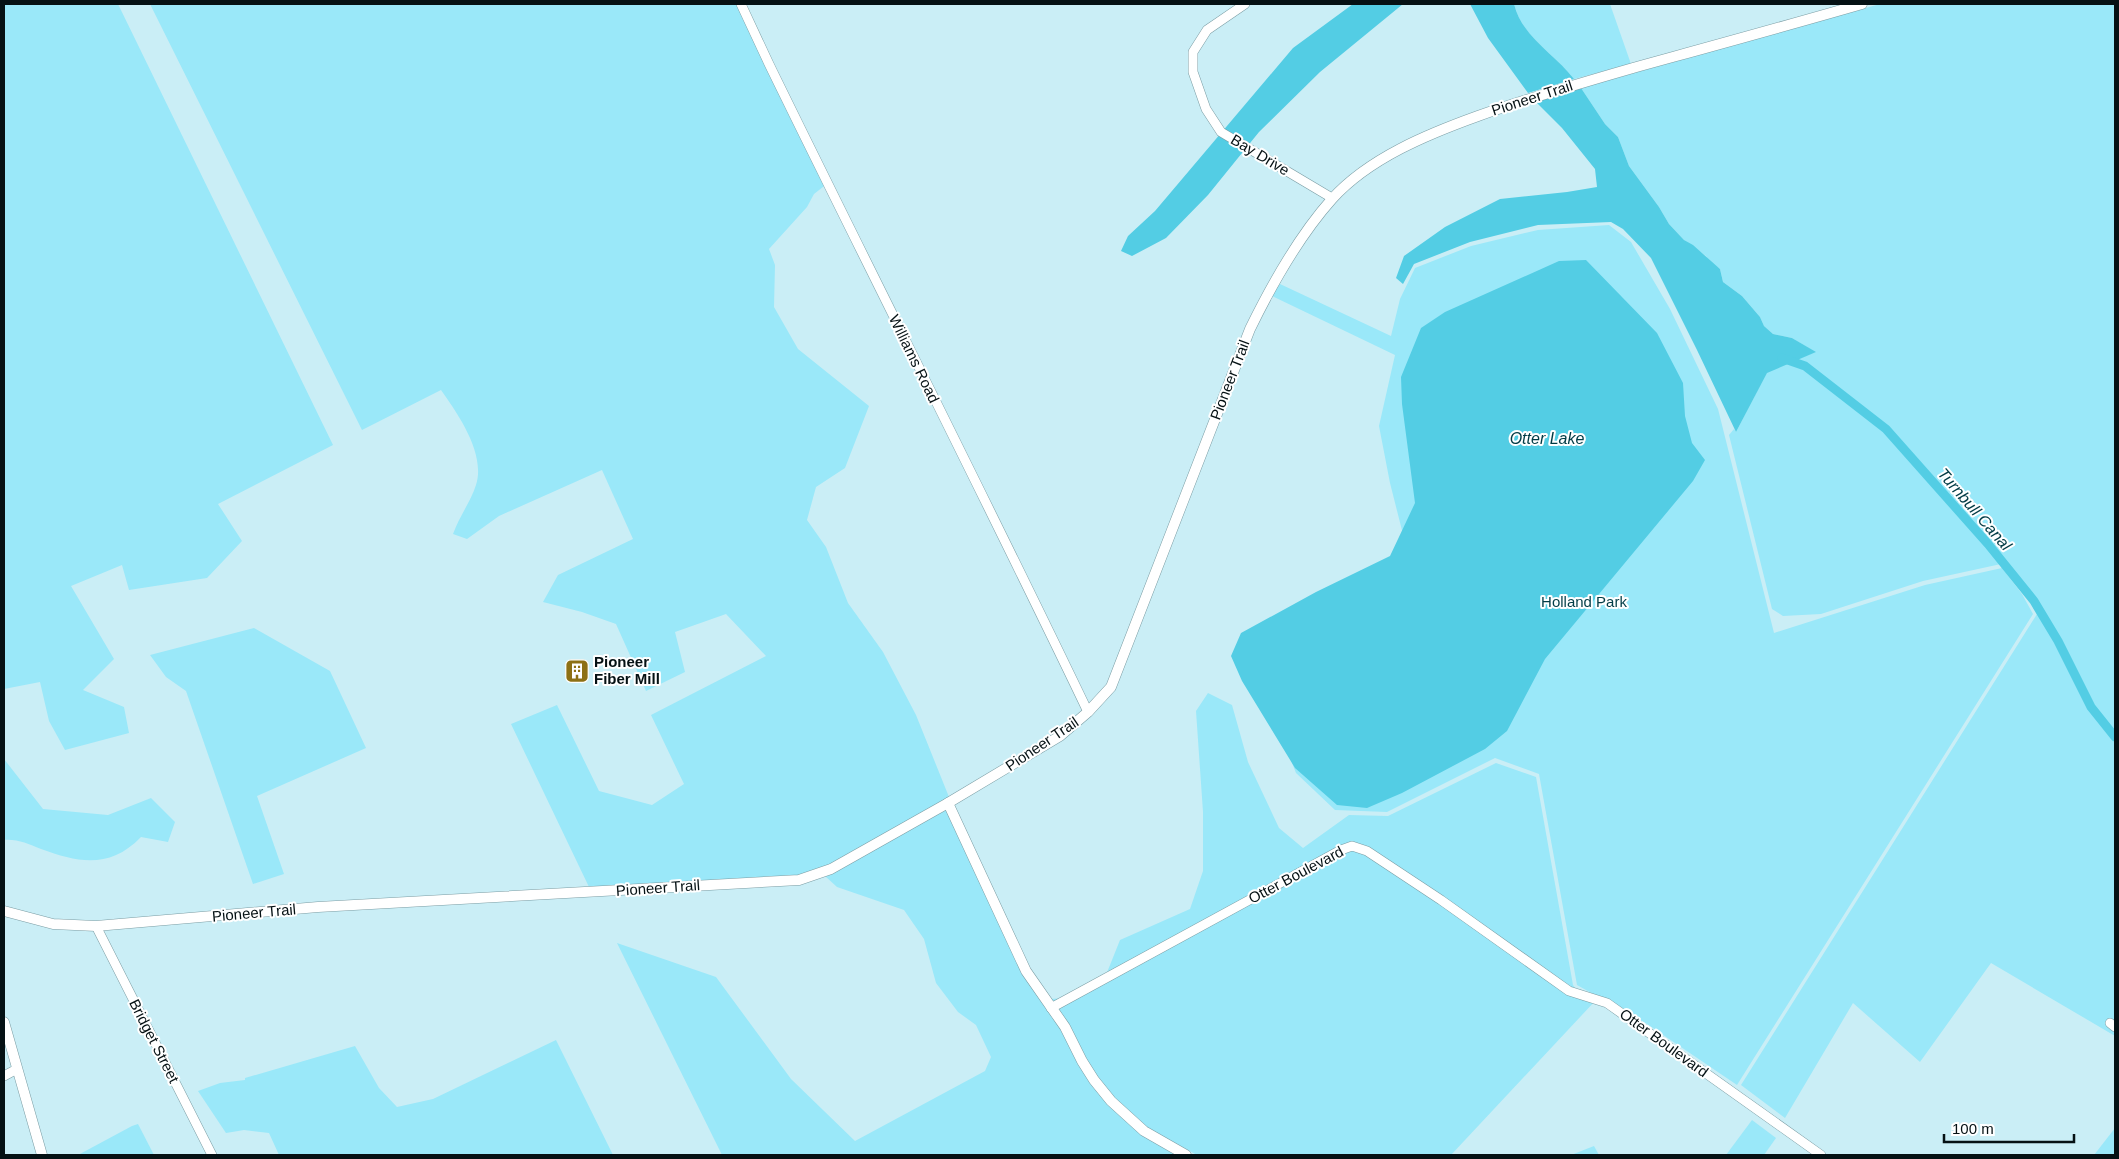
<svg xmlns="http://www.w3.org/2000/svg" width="2119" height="1159" viewBox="0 0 2119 1159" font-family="Helvetica,sans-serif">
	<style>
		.green { fill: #9ae8f9 }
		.water { fill: #53cde4 }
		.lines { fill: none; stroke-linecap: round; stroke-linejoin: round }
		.canal { stroke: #53cde4; stroke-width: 9 }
		.minor-casing { stroke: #7b9da4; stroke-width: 10 }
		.tertiary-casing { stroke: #7b9da4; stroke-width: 11 }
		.minor { stroke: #fff; stroke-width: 9 }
		.tertiary { stroke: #fff; stroke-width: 10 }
		.labels { text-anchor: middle; stroke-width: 4; stroke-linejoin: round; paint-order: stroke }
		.street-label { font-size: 15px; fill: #051114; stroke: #fff }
		.park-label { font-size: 15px; fill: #023d47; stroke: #fff }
		.poi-label { font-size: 15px; font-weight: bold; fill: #051114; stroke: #fff; text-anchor: start }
		.water-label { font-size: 16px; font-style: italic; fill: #003b45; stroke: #fff }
	</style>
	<rect width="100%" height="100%" fill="#caeef6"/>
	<g class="green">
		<path d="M4 4H118L333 445 218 504 242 541 207 578 129 590 122 565 71 586 114 659 83 690 124 707 129 733 65 750 49 721 40 682 4 689Z"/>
		<path d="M150 4H742L828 183 814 194 807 207 769 249 775 265 774 307 798 349 869 406 845 468 816 487 807 520 826 547 848 603 883 652 916 715 949 797 828 865 798 875 589 887 511 724 557 705 599 791 652 805 684 784 651 715 766 656 726 614 675 632 685 672 646 691 616 624 582 612 543 602 558 575 633 539 602 470 499 516 467 539 453 534C459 517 471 501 476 485 486 454 458 414 441 390L362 430Z"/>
		<path d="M1514 4H1610L1631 64 1574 79C1555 54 1522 37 1514 4Z"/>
		<path d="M1880 4H2115V1036L1991 963 1920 1062 1853 1003 1785 1118 1741 1085 2037 614 2025 592 2005 566 2001 564 1923 581 1821 614 1783 616 1772 609 1729 435 1734 429 1736 432 1767 372 1815 352 1792 338 1773 334 1764 326 1760 317 1742 296 1723 282 1720 269 1709 261 1706 256 1684 240 1669 224 1659 207 1629 166 1618 137 1605 124 1581 88Z"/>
		<path d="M1609 225 1631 242 1670 309 1718 409 1774 633 1925 585 2002 568 2022 594 2033 614 1737 1085 1647 1024 1577 985 1539 774 1495 758 1387 812 1335 810 1296 773 1247 648 1410 562 1390 483 1379 426 1395 355 1272 296 1280 284 1391 336 1400 299 1415 268 1471 246 1538 230Z"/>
		<path d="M254 628 330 671 366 748 257 796 284 874 253 884 186 691 166 677 150 655Z"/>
		<path d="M1208 693 1232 705 1248 762 1279 828 1303 848 1349 815 1388 816 1496 763 1536 777 1573 985 1575 988 1596 1000 1451 1155H1197L1146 1127 1114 1098 1097 1077 1050 999 1066 998 1106 975 1120 940 1190 909 1203 871V812L1196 711Z"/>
		<path d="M4 759 43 809 108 815 151 798 175 822 168 842 141 837C110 869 79 863 41 849 28 844 18 839 4 840Z"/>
		<path d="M946 810 1061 1029 1108 1104 1142 1135 1175 1155H722L617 943 716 977 791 1079 855 1141 985 1071 991 1057 976 1025 958 1012 936 983 924 939 904 910 837 887 825 876Z"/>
		<path d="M556 1040 613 1155H279L269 1133 244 1130 226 1133 198 1091 220 1083 245 1080V1078L355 1046 379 1088 397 1107 433 1099Z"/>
		<path d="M1752 1120 1776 1138 1764 1155H1726Z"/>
		<path d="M138 1124 154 1155H78L132 1126Z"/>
		<path d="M2115 1128V1155H2094Z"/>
		<path d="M1594 1146 1599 1155H1571Z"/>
	</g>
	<g class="water">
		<path d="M1353 4H1403L1320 72 1259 132 1208 195 1166 238 1132 256 1121 251 1128 236 1155 211 1293 48Z"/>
		<path d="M1470 4H1514C1522 37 1555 54 1574 79L1528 93 1488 38Z"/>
		<path d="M1581 88 1605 124 1618 137 1629 166 1659 207 1669 224 1684 240 1693 245 1720 269 1723 282 1742 296 1760 317 1764 326 1773 334 1792 338 1816 352 1767 373 1736 432 1697 350 1651 258 1623 229 1611 222 1538 225 1470 242 1414 264 1403 284 1396 278 1404 256 1445 227 1500 199 1567 192 1597 187 1595 169 1562 128 1535 101Z"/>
		<path d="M1586 260 1657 333 1683 383 1685 416 1692 443 1705 460 1693 481 1545 659 1507 731 1485 749 1402 793 1367 808 1337 805 1295 768 1242 681 1231 656 1241 633 1316 592 1390 556 1415 503 1402 404 1401 377 1421 328 1445 312 1559 261Z"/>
	</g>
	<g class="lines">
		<path class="canal" d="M1782 358 1805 366 1886 429 1988 544 2034 601 2058 641 2091 707 2115 737"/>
		<g class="minor-casing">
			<g id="minor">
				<path d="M741 4 769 64C875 281 984 495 1088 712"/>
				<path d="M1245 4 1207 30 1193 52V72L1206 109 1221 132 1332 198"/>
				<path d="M96 926 212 1155"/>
				<path d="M1051 1008 1341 850 1352 846 1367 851 1441 900 1569 991 1607 1003 1821 1155"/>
				<path d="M2110 1023 2115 1027"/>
				<path d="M4 1076 17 1069"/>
			</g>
		</g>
		<g class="tertiary-casing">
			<g id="tertiary">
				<path d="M948 803 1026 971 1065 1027 1082 1061 1094 1080 1111 1101 1144 1131 1186 1155"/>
				<path d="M4 911 53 924 96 926 318 907 799 880 831 869 948 803 1060 736 1088 712 1111 687 1250 329C1272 284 1298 237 1332 199 1369 158 1428 134 1478 116 1529 98 1581 83 1633 68 1709 47 1786 26 1862 4"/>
				<path d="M4 1022 42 1155"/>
			</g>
		</g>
		<use href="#minor" class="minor"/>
		<use href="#tertiary" class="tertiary"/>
	</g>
	<defs>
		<g id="building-square" transform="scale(1.25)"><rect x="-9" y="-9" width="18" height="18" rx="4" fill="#8d7014" stroke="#fff"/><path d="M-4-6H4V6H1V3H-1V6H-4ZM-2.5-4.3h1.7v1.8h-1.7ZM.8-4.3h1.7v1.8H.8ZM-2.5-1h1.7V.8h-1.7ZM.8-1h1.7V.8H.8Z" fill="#fff"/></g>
	</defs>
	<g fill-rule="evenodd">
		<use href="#building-square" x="577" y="671"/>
	</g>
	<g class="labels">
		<g class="street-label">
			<text transform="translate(1532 98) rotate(-18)" y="5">Pioneer Trail</text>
			<text transform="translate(1260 155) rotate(31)" y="5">Bay Drive</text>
			<text transform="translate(914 359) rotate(64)" y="5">Williams Road</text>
			<text transform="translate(1230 380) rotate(-69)" y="5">Pioneer Trail</text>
			<text transform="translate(1042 744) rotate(-34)" y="5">Pioneer Trail</text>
			<text transform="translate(1296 875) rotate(-28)" y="5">Otter Boulevard</text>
			<text transform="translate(658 888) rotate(-4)" y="5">Pioneer Trail</text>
			<text transform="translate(254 913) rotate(-5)" y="5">Pioneer Trail</text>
			<text transform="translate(154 1041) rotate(63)" y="5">Bridget Street</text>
			<text transform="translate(1664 1043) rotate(36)" y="5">Otter Boulevard</text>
		</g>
		<g class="park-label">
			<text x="1584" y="607">Holland Park</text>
		</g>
		<g class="poi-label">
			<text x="594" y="667">Pioneer<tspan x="594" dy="17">Fiber Mill</tspan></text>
		</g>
		<g class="water-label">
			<text x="1547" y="444">Otter Lake</text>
			<text transform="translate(1975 509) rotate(49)" y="6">Turnbull Canal</text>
		</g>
	</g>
	<rect width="2119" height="1159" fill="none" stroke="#051114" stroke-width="10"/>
	<path d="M1944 1134v8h130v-8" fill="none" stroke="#051114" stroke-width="2.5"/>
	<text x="1952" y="1134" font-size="15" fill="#051114" stroke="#ffffff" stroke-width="4" paint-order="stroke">100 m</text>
</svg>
